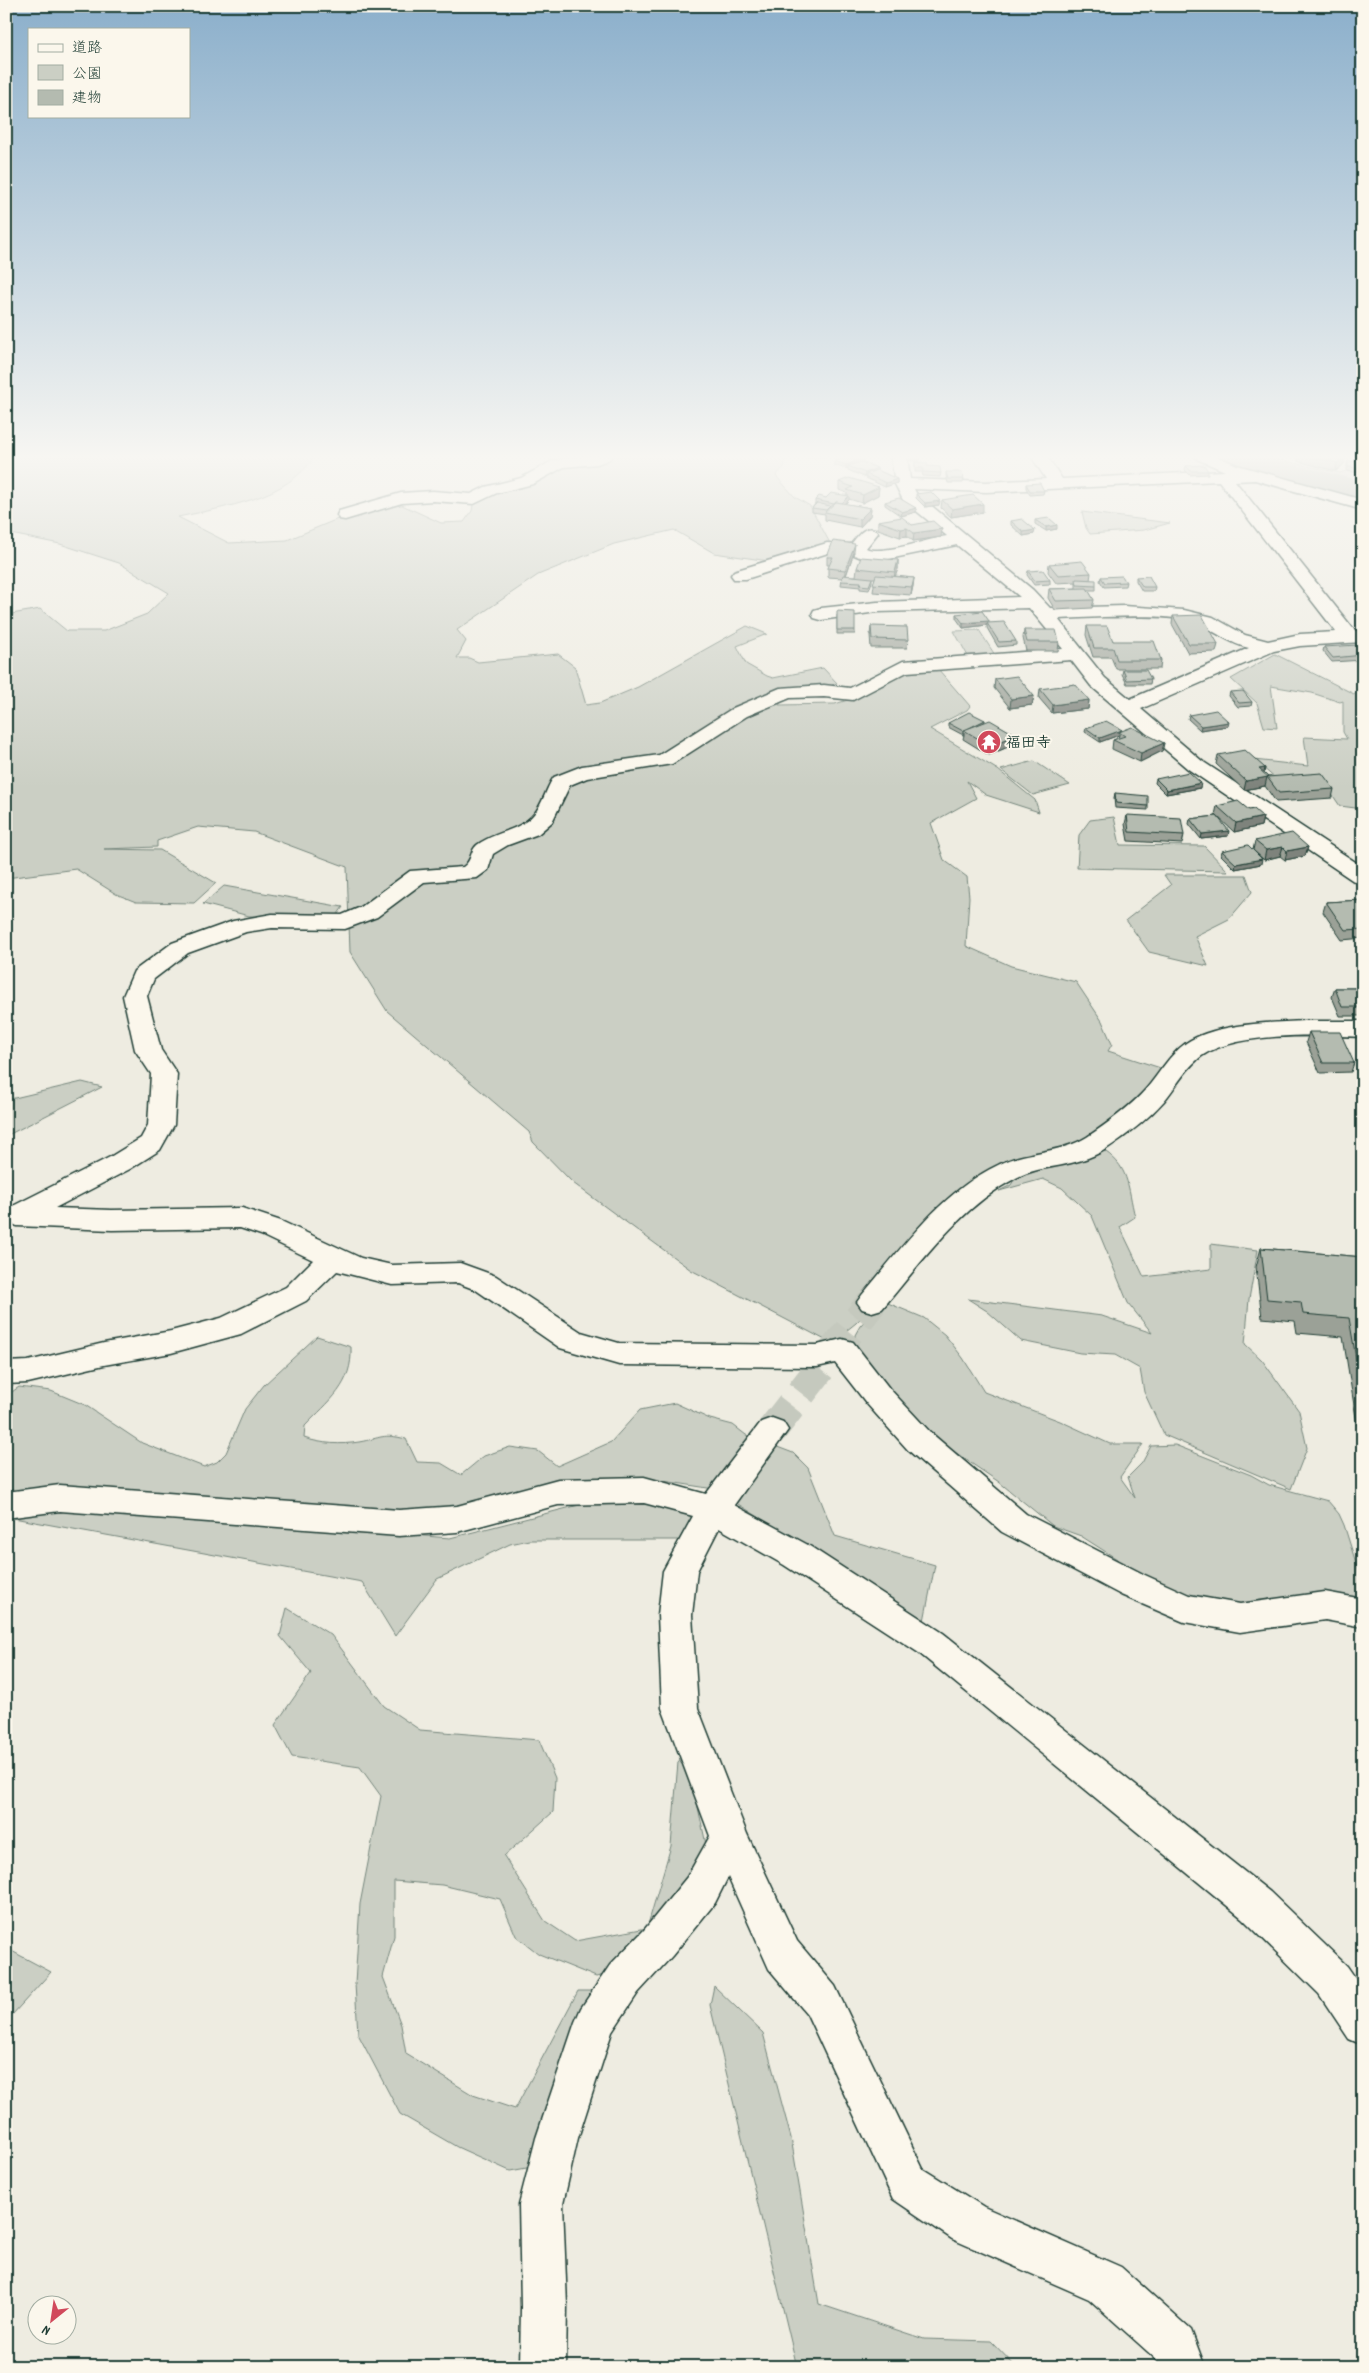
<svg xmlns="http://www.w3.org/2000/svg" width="1369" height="2373" viewBox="0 0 1369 2373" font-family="Dekko,'Klee One',sans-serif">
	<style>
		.green { fill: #cbcfc4; stroke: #75867c }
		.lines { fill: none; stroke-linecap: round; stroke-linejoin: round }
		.river { fill: #9fa89f; fill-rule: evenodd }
		.minor-tunnel { stroke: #c5c9be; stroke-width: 31; stroke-dasharray: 31 16; stroke-linecap: butt }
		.minor-casing { stroke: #1f3d34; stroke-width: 3 }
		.minor { fill: #fbf7ec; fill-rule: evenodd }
		.wall { fill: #9ba197; stroke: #1f3d34 }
		.shaded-wall { fill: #7e837b; stroke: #1f3d34 }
		.building { fill: #b4bbb0; stroke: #1f3d34 }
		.labels { text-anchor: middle; stroke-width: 4; stroke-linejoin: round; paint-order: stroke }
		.far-poi-label { font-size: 15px; font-weight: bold; fill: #1f3d34; stroke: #fbf7ec; text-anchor: start }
	</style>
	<rect width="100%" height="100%" fill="#eeece1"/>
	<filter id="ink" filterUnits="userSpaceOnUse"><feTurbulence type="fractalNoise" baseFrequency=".02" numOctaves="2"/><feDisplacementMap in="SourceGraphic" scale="10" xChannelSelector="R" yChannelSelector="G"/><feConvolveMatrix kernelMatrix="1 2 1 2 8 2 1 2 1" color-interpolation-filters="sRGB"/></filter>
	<g filter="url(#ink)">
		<g class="green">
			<path d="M6 456H315C287 499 225 507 178 517L229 543 287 540 345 516 380 507 402 505 441 523 464 522 472 511 474 499 554 465 597 456 824 457 786 460 784 467 776 476 795 497 810 506 831 545 776 562 714 553 674 530 614 544 538 575 457 630 466 641 457 658H469L478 662 558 654 575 667 586 705 600 703 638 687 747 626 767 634 737 646 746 664 767 676 773 678 823 668 837 683 816 692H787L779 705 835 704 854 698 912 670 938 669 970 706 967 710 930 729 998 770 1035 800 1039 812 986 795 967 781 976 798 931 823 944 860 967 877 969 897 966 946 1011 966 1076 982 1102 1021 1112 1044 1108 1051 1173 1072 1100 1148C1130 1166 1127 1185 1135 1217L1120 1227 1144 1277 1211 1269V1244L1258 1250 1249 1299 1245 1344 1262 1360 1299 1411 1307 1448 1291 1489 1164 1435 1144 1392 1140 1369 1115 1355 1080 1353 1021 1341 987 1311 968 1299 1102 1316 1152 1333 1128 1303 1092 1216 1062 1188 1043 1179 999 1191 1011 1185 1015 1178 965 1194 974 1177 928 1249 856 1323 831 1343 691 1270 573 1183 533 1142 529 1132 387 1011 350 952 347 867 254 832 198 827 157 841V847L104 849 160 850 216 883 194 903 136 902 116 894 76 869 6 878V615L40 609 67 631H104L147 614 169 593 119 563 60 544 6 533Z"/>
			<path d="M1202 456H1261L1340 473 1346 471 1363 473V511L1264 484 1214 466Z"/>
			<path d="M1082 512 1170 523 1144 530 1090 534 1086 528Z"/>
			<path d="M979 630 995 655 969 658 954 631Z"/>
			<path d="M1275 654 1354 694 1363 689V809L1340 806 1323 781 1277 780 1254 760 1308 766 1304 737 1347 739 1343 732V701L1340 702 1312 693 1271 686 1277 728 1264 727 1257 703 1231 679Z"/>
			<path d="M1034 761 1070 785 1033 795 1001 770Z"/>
			<path d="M1114 817 1120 845 1204 846 1228 871 1077 868 1079 835 1090 820Z"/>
			<path d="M1164 875H1246L1252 892 1229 919 1195 936 1208 966 1149 952 1126 920 1171 885Z"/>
			<path d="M224 886 343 907 335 918 249 916 203 904Z"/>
			<path d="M82 1082 102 1087 6 1136V1100Z"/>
			<path d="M883 1301 924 1318 945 1335 963 1358 984 1392 1060 1421 1110 1444H1143L1120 1477 1135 1498 1128 1477 1142 1463 1151 1446 1175 1445 1251 1475 1269 1485 1328 1501 1339 1514 1344 1525 1363 1585V1606L1284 1602 1211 1605 1136 1578 1117 1559 1081 1536 1053 1526 999 1482 922 1430 856 1353 855 1335 860 1326Z"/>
			<path d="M317 1336 351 1347C353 1385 329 1401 305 1426L304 1438C322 1444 341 1445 359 1442 382 1438 382 1433 406 1439L417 1462 441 1463 461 1475 484 1456 510 1447 538 1451 557 1466 611 1442 640 1410 675 1403 710 1419 733 1425 746 1435 793 1453 808 1468 835 1536 935 1565 924 1621 714 1489 651 1479 457 1511 393 1517 18 1491 6 1492V1396L19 1387 51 1391 85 1405 142 1443 204 1467 217 1462 226 1453 245 1409 264 1385Z"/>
			<path d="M587 1503 699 1505 679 1540H529L510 1544 437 1579 395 1636 362 1582 8 1517 69 1507 450 1538Z"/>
			<path d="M287 1608 331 1635 384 1706 420 1730 539 1740 555 1778 553 1812 504 1856 545 1921 575 1941 647 1928 671 1846 678 1762 686 1752 707 1849 635 1967 596 1977 539 1954 516 1936 500 1899 442 1885 394 1881V1936L383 1977 401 2025 406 2054 473 2095 515 2109 578 1991H604L532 2167 510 2171 457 2147 400 2114 358 2034 355 1984 360 1904 381 1796 360 1767 292 1757 275 1725 311 1673 280 1636Z"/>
			<path d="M6 1948 51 1972 12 2015 6 2013Z"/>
			<path d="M714 1986 763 2033 791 2138 819 2304 924 2339 991 2341 1016 2367H797L710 2005Z"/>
		</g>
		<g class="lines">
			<path class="river" d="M1214 456H1259L1363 481V498L1218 462Z"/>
			<path class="minor-tunnel" d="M772 1430 872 1302"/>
			<g class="minor-casing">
				<g id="minor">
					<path d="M584 456H612L610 459 597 464 564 467 533 484 497 493 474 504 433 501 402 503 345 520 339 519 337 515 339 511 401 493 433 491 471 494 485 487 521 478 554 460Z"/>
					<path d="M891 456H907L910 479 986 482 1046 479 1031 456H1047L1062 479 1225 471 1197 459 1195 456H1216L1237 465 1363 500V510L1255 480 1235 481 1355 631 1363 630V642L1300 646 1274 651 1141 709 1202 761 1363 867V884L1355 882 1188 769 1091 686 1071 660 907 672 853 700 824 697 790 698 747 716 672 764 587 778 570 785 552 822 538 834 508 845 493 854 488 870 477 878 424 882 377 917 345 929 272 928 246 932 188 953 154 979 147 996 161 1050 177 1074 174 1125 160 1150 130 1169 55 1208 112 1210 242 1208 281 1221 361 1258 392 1265 460 1263 496 1276 581 1332 619 1343 817 1345 842 1339 853 1342 889 1388 930 1432 1026 1514 1145 1575 1189 1595 1240 1604 1325 1592 1363 1599V1627L1325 1620 1240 1632 1184 1622 1121 1595 1002 1532 908 1450 867 1404 835 1363 817 1367 619 1365 560 1348 476 1290 458 1283 392 1285 337 1271 306 1301 241 1334 171 1353 104 1365 28 1383 6 1384V1362L28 1361 104 1343 171 1331 221 1318 286 1287 313 1260 261 1235 240 1228 112 1230 17 1226 6 1221 7 1209 110 1157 141 1138 148 1125 151 1074 135 1050 123 996 134 971 172 943 233 921 272 914 342 915 361 907 410 871 463 867C473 860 469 852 477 845 494 832 520 831 534 814 543 804 546 788 554 777L582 766 659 755 733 708 780 688 824 685 850 688 903 661 1063 649 1029 608 877 612 821 620 814 618 812 614 814 610 821 608 877 602 1020 597 957 545 879 561 864 559 852 554 828 553 746 579H734L731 575 734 571 827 543 851 544C859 535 863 526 875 529L878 533 866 548C881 556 928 539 947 536L903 500 895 484ZM1219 481 1336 632 1300 634 1268 641 1245 635 1213 617 1184 610 1124 606 1050 608 1033 590 916 493 914 489 986 492ZM1103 617C1134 617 1171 613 1200 625 1217 632 1230 644 1249 648L1130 699 1105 678 1058 619Z"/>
					<path d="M1304 1021H1363V1037C1321 1035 1228 1031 1197 1060 1184 1071 1175 1088 1164 1101 1148 1119 1126 1136 1106 1149 1075 1169 1044 1163 1016 1178 960 1207 922 1262 882 1309L872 1312 862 1309 857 1302 862 1295C902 1248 941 1192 998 1165 1026 1150 1060 1154 1087 1137 1108 1123 1130 1107 1146 1089 1159 1074 1169 1055 1186 1043 1216 1023 1269 1023 1304 1021Z"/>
					<path d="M772 1418 783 1422 788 1430 734 1505 808 1545 943 1633 1270 1892 1347 1966 1363 1989V2045L1349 2039 1319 1994 1242 1918 919 1653 784 1565 719 1528 697 1571 692 1615 698 1708 747 1834 797 1941 835 1986 923 2169 984 2207 1121 2267 1191 2330 1205 2367H1159L1157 2360 1089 2299 952 2239 893 2199 807 2014 769 1969 728 1877 715 1903 672 1956 638 1993 612 2032 578 2138 563 2204 567 2306 566 2367H520L521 2306 519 2204 536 2138 575 2022 581 2008 610 1965 644 1930 687 1877 710 1836 662 1708 658 1615 663 1571 693 1516 644 1503 558 1505 457 1532 399 1536 60 1511 6 1518V1492L60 1485 399 1510 457 1506 558 1479 644 1477 706 1494 761 1422Z"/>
				</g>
			</g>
			<use href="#minor" class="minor"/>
		</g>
		<g class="wall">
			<path d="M911 456H919V461H910Z"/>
			<path d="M1299 456H1345L1344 464 1336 471 1297 461Z"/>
			<path d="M834 461 863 462H862L877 468V470L897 479V483L885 487 866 478V477H864L848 470V468L846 469 834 465Z"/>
			<path d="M1348 461 1363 462V473L1347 471V465Z"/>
			<path d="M915 462 927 466 941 473 940 477 923 476 922 472H915Z"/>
			<path d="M1186 466 1208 471V474L1190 475 1185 470Z"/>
			<path d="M946 472 964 479 963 483H948L946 476Z"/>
			<path d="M839 482 879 487 878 495 862 503 849 499V500L845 504 871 508 870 516 860 527 825 520V514L812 512V508L815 504V500L826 498 847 495V493L839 490Z"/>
			<path d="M1026 484 1044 491 1043 494 1030 495 1026 488Z"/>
			<path d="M916 494 939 505 925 507 916 498Z"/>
			<path d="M942 500 983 512 951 517 941 508Z"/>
			<path d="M885 502 916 508V512L901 516 885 505Z"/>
			<path d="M1035 520 1057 529 1046 531 1035 524Z"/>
			<path d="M878 521 912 525 941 537 913 541 907 536 900 537 878 529Z"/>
			<path d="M1011 521 1034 534 1023 536 1011 525Z"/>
			<path d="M854 552 846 576H856L857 568 898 560V569L895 576 914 578 913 586 911 595 873 592 875 578H872V582L869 590 860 589V587L841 585 842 578 828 577V568L830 565H827V557Z"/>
			<path d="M1049 564 1091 573 1090 580 1096 586V590H1088L1094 600 1092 608 1055 610 1048 598 1049 589 1076 588V582L1056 583 1048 572Z"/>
			<path d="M1028 571 1050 580V584L1034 585 1027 575Z"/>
			<path d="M1101 577 1126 582 1125 586 1104 587 1100 581Z"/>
			<path d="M1136 577 1155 587 1154 591H1142L1136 581Z"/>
			<path d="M956 614 989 623 1016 641V645L998 647 987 628V625L963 628 956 618Z"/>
			<path d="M837 615 855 630V634H837Z"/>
			<path d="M1173 616 1218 644 1216 652 1188 653 1172 624Z"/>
			<path d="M871 626 908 640 907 648H871L870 635Z"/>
			<path d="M1087 626 1113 641 1161 660 1160 669H1116L1111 657H1093L1086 635Z"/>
			<path d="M1024 630 1059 642 1058 651H1026L1023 638Z"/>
			<path d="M1324 647 1363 650V660L1332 662 1323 651Z"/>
			<path d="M1123 670 1151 679 1150 684H1127L1122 674Z"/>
			<path d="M995 679 1034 696 1032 705 1010 708 994 688Z"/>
			<path d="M1040 689 1089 700 1088 709 1052 713 1039 698Z"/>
			<path d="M1230 692 1252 702 1251 706 1238 707 1229 696Z"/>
			<path d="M1189 715 1228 726 1200 730 1188 719Z"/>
			<path d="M985 720 984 723 1015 744 989 755 963 739 964 735H963L948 727V723Z"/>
			<path d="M1086 728 1122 730 1121 732 1164 743 1162 751 1140 762 1112 749 1113 740 1118 738 1119 735 1100 742 1085 732Z"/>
			<path d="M1218 755 1265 768 1264 773 1268 777 1334 789 1332 798 1276 802 1265 786 1244 790 1216 764Z"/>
			<path d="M1156 779 1200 788 1166 794 1155 783Z"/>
			<path d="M1115 793 1148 806V810L1115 808 1114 798Z"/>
			<path d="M1217 806 1249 810 1263 817 1261 826 1234 832 1217 816 1228 836 1201 839 1189 824 1190 819 1217 816 1215 815Z"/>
			<path d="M1127 815 1184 835 1182 844 1128 841 1125 824Z"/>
			<path d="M1255 841 1308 847 1305 856 1285 860 1280 856 1264 860 1253 850Z"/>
			<path d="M1222 851 1261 864 1235 869 1221 855Z"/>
			<path d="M1363 900V938L1342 940 1323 912 1326 902Z"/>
			<path d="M1335 988H1363V1016H1340L1332 997Z"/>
			<path d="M1309 1032 1354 1063 1351 1072 1320 1073 1306 1042Z"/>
			<path d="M1360 1063H1363V1086L1357 1073Z"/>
			<path d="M1261 1248 1363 1257V1461L1343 1337 1297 1333 1295 1321 1262 1318 1256 1267Z"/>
		</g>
		<g class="shaded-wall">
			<path d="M1346 456 1344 464 1336 471 1337 463Z"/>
			<path d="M864 458 863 462 850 467 848 466V468L846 469V465Z"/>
			<path d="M877 468V472L866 474V477H864L865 473Z"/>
			<path d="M897 479V483L885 487 886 483Z"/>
			<path d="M879 487 878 495 862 503 863 495Z"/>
			<path d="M849 496V500L839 509V505Z"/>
			<path d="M940 501 939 505 925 507V503Z"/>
			<path d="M983 504V512L951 517 952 509Z"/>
			<path d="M871 508 870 516 860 527V519Z"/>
			<path d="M916 508V512L901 516 902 512Z"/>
			<path d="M1057 525V529L1046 531V527Z"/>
			<path d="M907 528V536L900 537 901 529Z"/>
			<path d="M942 529 941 537 913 541 914 533Z"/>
			<path d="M1035 530 1034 534 1023 536V532Z"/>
			<path d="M855 544 854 552 845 578V570Z"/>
			<path d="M898 560V569L894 580 895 572Z"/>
			<path d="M914 578 913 586 911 595 912 587Z"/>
			<path d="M989 621V625L987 623V625L963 628V623Z"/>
			<path d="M1034 696 1032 705 1010 708 1011 699Z"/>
			<path d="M1089 700 1088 709 1052 713 1053 705Z"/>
			<path d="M985 720 984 725 964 730V735H963V731Z"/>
			<path d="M1229 722 1228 726 1200 730 1201 726Z"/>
			<path d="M1122 730 1121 733 1119 732V735L1100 742V738Z"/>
			<path d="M1016 735 1015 744 989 755 990 746Z"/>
			<path d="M1164 743 1162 751 1140 762 1141 753Z"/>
			<path d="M1265 768 1263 777 1259 769Z"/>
			<path d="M1267 777 1265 786 1244 790 1246 781Z"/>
			<path d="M1201 783 1200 788 1166 794 1167 790Z"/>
			<path d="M1263 817 1261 826 1234 832 1236 823Z"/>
			<path d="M1229 831 1228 836 1201 839 1202 834Z"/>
			<path d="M1283 847 1280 856 1264 860 1266 850Z"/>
			<path d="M1308 847 1305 856 1285 860 1287 851Z"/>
			<path d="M1262 859 1261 864 1235 869 1236 864Z"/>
		</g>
		<g class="building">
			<path d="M847 456H857L864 458 846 465 834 461Z"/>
			<path d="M911 456H919V457H910Z"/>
			<path d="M1307 456H1346L1337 463Z"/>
			<path d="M1348 461 1363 462V469L1348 467Z"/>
			<path d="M861 462 877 468 865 473 848 466Z"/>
			<path d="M915 462 927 463V466L940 467 941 473 923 472V468H915Z"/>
			<path d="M1204 465 1208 471H1191L1186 466Z"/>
			<path d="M877 470 897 479 886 483 866 474Z"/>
			<path d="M946 472H962L964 479H948Z"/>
			<path d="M849 478 879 487 863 495 847 490 853 487 839 482Z"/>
			<path d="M1040 483 1044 491H1030L1026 484Z"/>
			<path d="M931 492 940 501 925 503 916 494Z"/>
			<path d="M831 493 849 496 842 503 836 502 834 504 815 500 819 496 826 498Z"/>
			<path d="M973 495 983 504 952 509 942 500Z"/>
			<path d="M899 498 916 508 902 512 885 502Z"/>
			<path d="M836 502 871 508 860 519 825 512Z"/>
			<path d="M817 503 830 506 826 510 812 508Z"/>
			<path d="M902 517 912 525 933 521 942 529 914 533 907 528 901 529 878 521Z"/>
			<path d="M1049 518 1057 525 1046 527 1035 520Z"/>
			<path d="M1022 519 1035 530 1023 532 1011 521Z"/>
			<path d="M833 541 855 544 845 570 828 568 833 557H827Z"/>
			<path d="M861 557 898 560 895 572 857 568Z"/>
			<path d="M1082 561 1091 573 1058 575 1049 564Z"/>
			<path d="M1043 570 1050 580 1035 581 1028 571Z"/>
			<path d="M843 575 872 578 869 586 860 585 861 582 841 581Z"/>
			<path d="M876 575 914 578 912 587 873 584Z"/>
			<path d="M1122 576 1126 582 1105 583 1101 577Z"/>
			<path d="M1149 576 1155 587H1143L1136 577Z"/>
			<path d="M1076 579 1096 580V586L1077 585Z"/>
			<path d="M1087 588 1094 600 1056 601 1049 589Z"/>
			<path d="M837 611 855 612V630H837Z"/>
			<path d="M982 611 989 621 963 623 956 614Z"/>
			<path d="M1202 615 1218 644H1189L1173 616Z"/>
			<path d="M1004 622 1016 641 999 642 987 623Z"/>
			<path d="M871 626 907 627 908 640 872 639Z"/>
			<path d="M1087 626H1107L1113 641H1154L1161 660H1117L1113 648H1094Z"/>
			<path d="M1024 630H1056L1059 642H1027Z"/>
			<path d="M1358 645 1363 650V655L1333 658 1324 647Z"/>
			<path d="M1123 670H1146L1151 679 1127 680Z"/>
			<path d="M1017 676 1034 696 1011 699 995 679Z"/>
			<path d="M1075 684 1089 700 1053 705 1040 689Z"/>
			<path d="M1243 691 1252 702 1239 703 1230 692Z"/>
			<path d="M1216 710 1229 722 1201 726 1189 715Z"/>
			<path d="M969 712 985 720 963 731 948 723Z"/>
			<path d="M990 720 1016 735 990 746 964 730Z"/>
			<path d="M1106 721 1122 730 1100 738 1086 728Z"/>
			<path d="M1132 727 1164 743 1141 753 1113 740 1125 736 1119 732Z"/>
			<path d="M1245 750 1265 768 1259 769 1268 777 1246 781 1218 755Z"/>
			<path d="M1189 772 1201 783 1167 790 1156 779Z"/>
			<path d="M1322 773 1334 789 1279 793 1267 777Z"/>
			<path d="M1115 793 1148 796V806L1116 803Z"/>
			<path d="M1238 801 1249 810 1254 809 1263 817 1236 823 1217 806Z"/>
			<path d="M1127 815 1181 818 1184 835 1129 832Z"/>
			<path d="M1217 816 1229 831 1202 834 1190 819Z"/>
			<path d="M1292 833 1308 847 1287 851 1283 847 1266 850 1255 841Z"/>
			<path d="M1248 845 1262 859 1236 864 1222 851Z"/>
			<path d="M1363 900V929L1345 930 1326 902Z"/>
			<path d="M1335 988H1363V1007H1342Z"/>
			<path d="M1309 1032H1340L1354 1063H1323Z"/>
			<path d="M1261 1248 1363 1257V1399L1349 1318 1303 1314 1301 1302 1267 1299Z"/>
		</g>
	</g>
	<linearGradient id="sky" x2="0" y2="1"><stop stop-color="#8bafcb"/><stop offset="0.58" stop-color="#f7f6f2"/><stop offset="1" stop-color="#f7f6f2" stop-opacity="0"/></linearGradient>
	<rect width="1369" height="788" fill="url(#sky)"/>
	<defs>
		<g id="temple-disc" transform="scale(1.25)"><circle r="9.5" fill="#d1495b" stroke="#fbf7ec"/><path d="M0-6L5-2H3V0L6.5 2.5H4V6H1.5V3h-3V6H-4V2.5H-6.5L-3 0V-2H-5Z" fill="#fff"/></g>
	</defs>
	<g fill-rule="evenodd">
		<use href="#temple-disc" x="989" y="742"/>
	</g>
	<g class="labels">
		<g class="far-poi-label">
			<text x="1006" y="747">福田寺</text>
		</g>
	</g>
	<rect width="1369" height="2373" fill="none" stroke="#fbf7ec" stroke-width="25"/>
	<rect x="12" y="12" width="1344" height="2348" fill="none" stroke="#1f3d34" stroke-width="2" filter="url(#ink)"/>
	<rect x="28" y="28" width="162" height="90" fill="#fbf7ec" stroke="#a3ada2"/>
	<rect x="38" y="44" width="25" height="8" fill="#fbf7ec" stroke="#a3ada2"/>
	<text x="72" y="52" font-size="15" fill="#1f3d34">道路</text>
	<rect x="38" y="65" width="25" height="15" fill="#cbcfc4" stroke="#a3ada2"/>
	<text x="72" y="78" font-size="15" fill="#1f3d34">公園</text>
	<rect x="38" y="90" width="25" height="15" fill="#b4bbb0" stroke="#a3ada2"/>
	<text x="72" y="102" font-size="15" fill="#1f3d34">建物</text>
	<g transform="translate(52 2320) rotate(210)"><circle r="24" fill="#fbf7ec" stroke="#a3ada2"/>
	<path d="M0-4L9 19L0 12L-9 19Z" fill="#d1495b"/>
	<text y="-8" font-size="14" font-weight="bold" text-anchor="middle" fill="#1f3d34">N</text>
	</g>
</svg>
